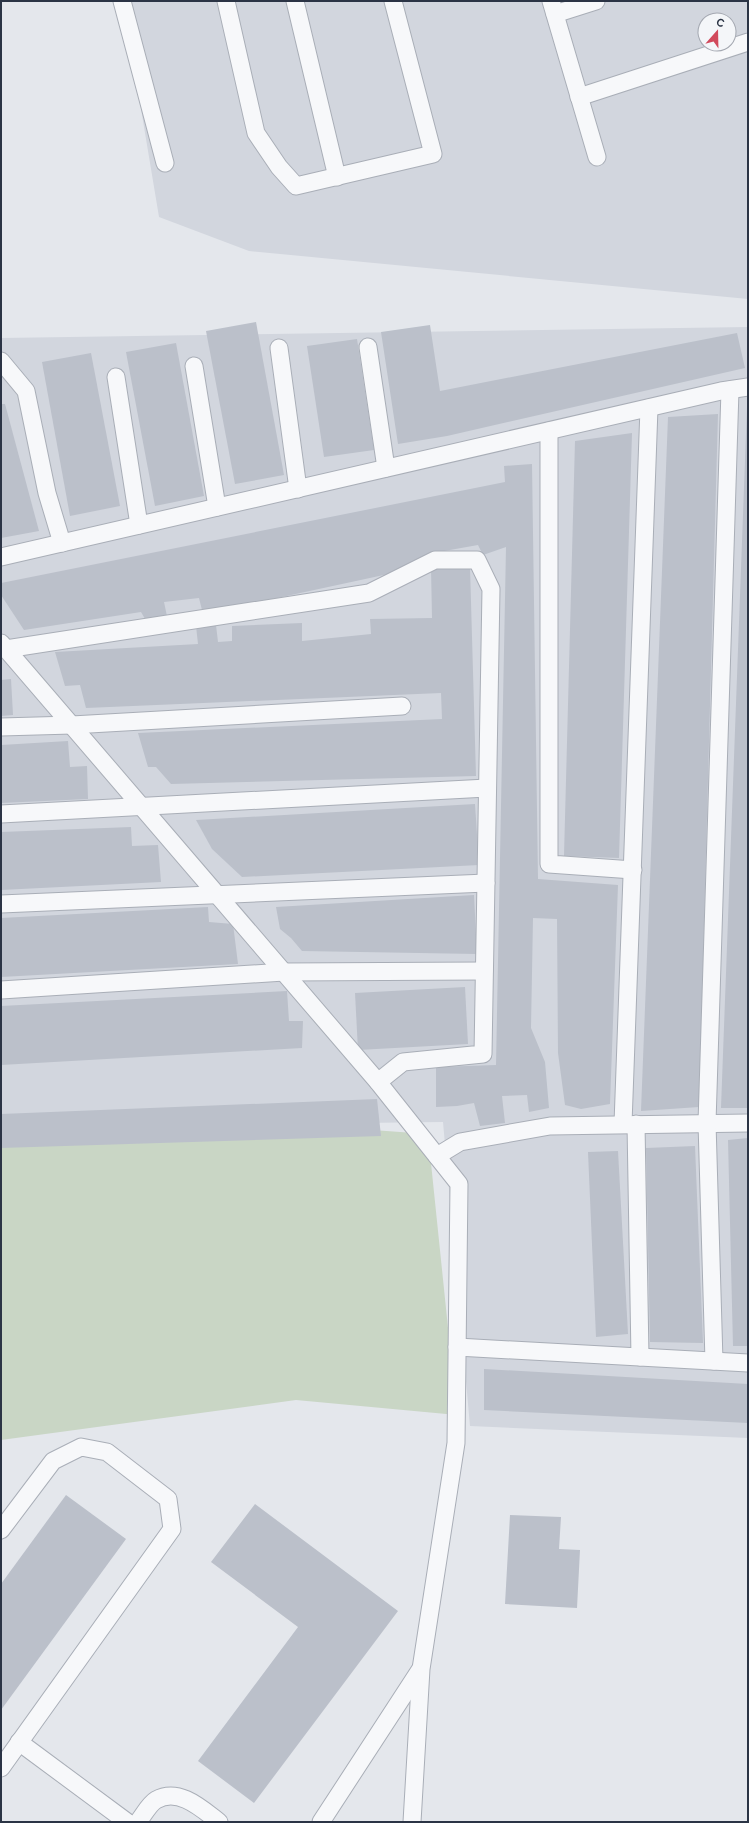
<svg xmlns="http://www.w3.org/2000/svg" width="749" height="1823" viewBox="0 0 749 1823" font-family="Raleway,sans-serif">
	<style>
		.built { fill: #d2d6de; fill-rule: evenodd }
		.green { fill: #c9d6c5 }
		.building { fill: #bbc0ca }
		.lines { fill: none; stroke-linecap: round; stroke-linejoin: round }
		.lane-casing { stroke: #a9aeb7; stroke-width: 19 }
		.lane { stroke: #f7f8fa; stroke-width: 17 }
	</style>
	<rect width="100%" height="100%" fill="#e4e7ec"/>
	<g class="built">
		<path d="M123 1H748V299L249 251 159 217ZM705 20H729V44H705Z"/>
		<path d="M748 327V1438L470 1426 443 1122 1 1127V338Z"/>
	</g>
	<path class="green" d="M179 1116 428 1134 457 1415 296 1400 1 1440V1145Z"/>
	<g class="building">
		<path d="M256 322 284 475 235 484 206 331Z"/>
		<path d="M430 325 440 391 737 333 745 368 447 436 398 444 381 332Z"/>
		<path d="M357 339 374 450 324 457 307 346Z"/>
		<path d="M176 343 204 496 155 506 126 352Z"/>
		<path d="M91 353 120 506 70 516 42 362Z"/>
		<path d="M1 404H5L39 531 1 538Z"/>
		<path d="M747 407 748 1108H721Z"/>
		<path d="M718 414 699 1107 641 1111 668 417Z"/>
		<path d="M632 433 619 858 564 856 575 441Z"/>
		<path d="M532 464 538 879 618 885 610 1104 581 1109 565 1105 558 1053 557 919 533 918 531 1028 545 1062 549 1108 529 1112 527 1095 502 1096 505 1123 480 1126 474 1103 457 1106 436 1107V1067L496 1065 506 547 483 555 478 545 433 553 393 573 203 614 199 598 164 602 168 621 148 624 141 612 24 630 1 595V583L505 482 504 466Z"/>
		<path d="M470 567 476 776 171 784 156 767H148L138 733 442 719 441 693 86 708 80 685 65 686 55 652 198 644 196 626 216 625 218 642 232 641V626L302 623V641L371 634 370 619 432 618 431 568Z"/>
		<path d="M11 679 13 715 1 716V680Z"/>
		<path d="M68 741 70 767 87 766 88 799 1 803V745Z"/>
		<path d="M475 804 479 865 242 877 212 849 196 820Z"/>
		<path d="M131 827 132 846 158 845 161 882 1 890V832Z"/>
		<path d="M474 895 477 954 302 951 291 938 280 929 276 907Z"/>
		<path d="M208 907 209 922 233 924 238 964 1 977V918Z"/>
		<path d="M465 987 468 1044 358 1050 355 993Z"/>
		<path d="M287 991 289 1021H303L302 1048 1 1065V1006Z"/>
		<path d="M377 1099 381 1136 1 1148V1114Z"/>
		<path d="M748 1138V1346H733L728 1140Z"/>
		<path d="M695 1146 703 1343 650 1342 646 1148Z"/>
		<path d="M618 1151 628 1334 596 1337 588 1152Z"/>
		<path d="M484 1369 748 1384V1423L484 1410Z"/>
		<path d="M66 1495 126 1539 1 1710V1584Z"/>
		<path d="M255 1504 398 1611 254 1803 198 1761 298 1627 211 1562Z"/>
		<path d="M510 1515 561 1517 559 1549 580 1550 577 1608 505 1604Z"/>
	</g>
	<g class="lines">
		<g class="lane-casing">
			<g id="lane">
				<path d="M122 1 165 163"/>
				<path d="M226 1 256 133 279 167 296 186 433 154 393 1"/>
				<path d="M295 1 337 177"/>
				<path d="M551 1 597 157"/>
				<path d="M555 14 596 1"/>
				<path d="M579 97 748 42"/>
				<path d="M368 347 386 468"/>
				<path d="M279 348 298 489"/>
				<path d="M1 361 26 391 47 493 62 543"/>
				<path d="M194 366 217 507"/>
				<path d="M116 377 139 525"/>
				<path d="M549 431V864L633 870"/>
				<path d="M1 557 721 391 748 387"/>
				<path d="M1 643 378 1082 459 1184 456 1443 421 1669 412 1822"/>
				<path d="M6 649 369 593 435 560H477L491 589 483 1054 403 1062 378 1082"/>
				<path d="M1 727 72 725 402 706"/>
				<path d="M1 814 487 788"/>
				<path d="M1 904 486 883"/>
				<path d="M1 990 284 972 484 971"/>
				<path d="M623 1124 649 408"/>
				<path d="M636 1124 640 1357"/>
				<path d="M437 1156 460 1142 550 1126 748 1123"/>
				<path d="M457 1347 748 1363"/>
				<path d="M714 1361 707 1123 730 390"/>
				<path d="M1 1530 53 1461 81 1447 107 1452 168 1499 172 1529 1 1768"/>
				<path d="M19 1742 127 1822"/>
				<path d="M138 1822C143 1816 149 1804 156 1800 179 1787 202 1809 219 1822"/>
				<path d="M321 1822 420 1670"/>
			</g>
		</g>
		<use href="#lane" class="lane"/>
	</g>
	<rect width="749" height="1823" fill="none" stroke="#2b3445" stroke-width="4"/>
	<g transform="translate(717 32) rotate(20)"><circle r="19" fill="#f4f6f9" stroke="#a4a8b1"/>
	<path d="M0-3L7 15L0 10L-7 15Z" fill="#d1495b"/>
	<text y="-6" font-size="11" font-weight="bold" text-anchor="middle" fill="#2b3445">С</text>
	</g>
</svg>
